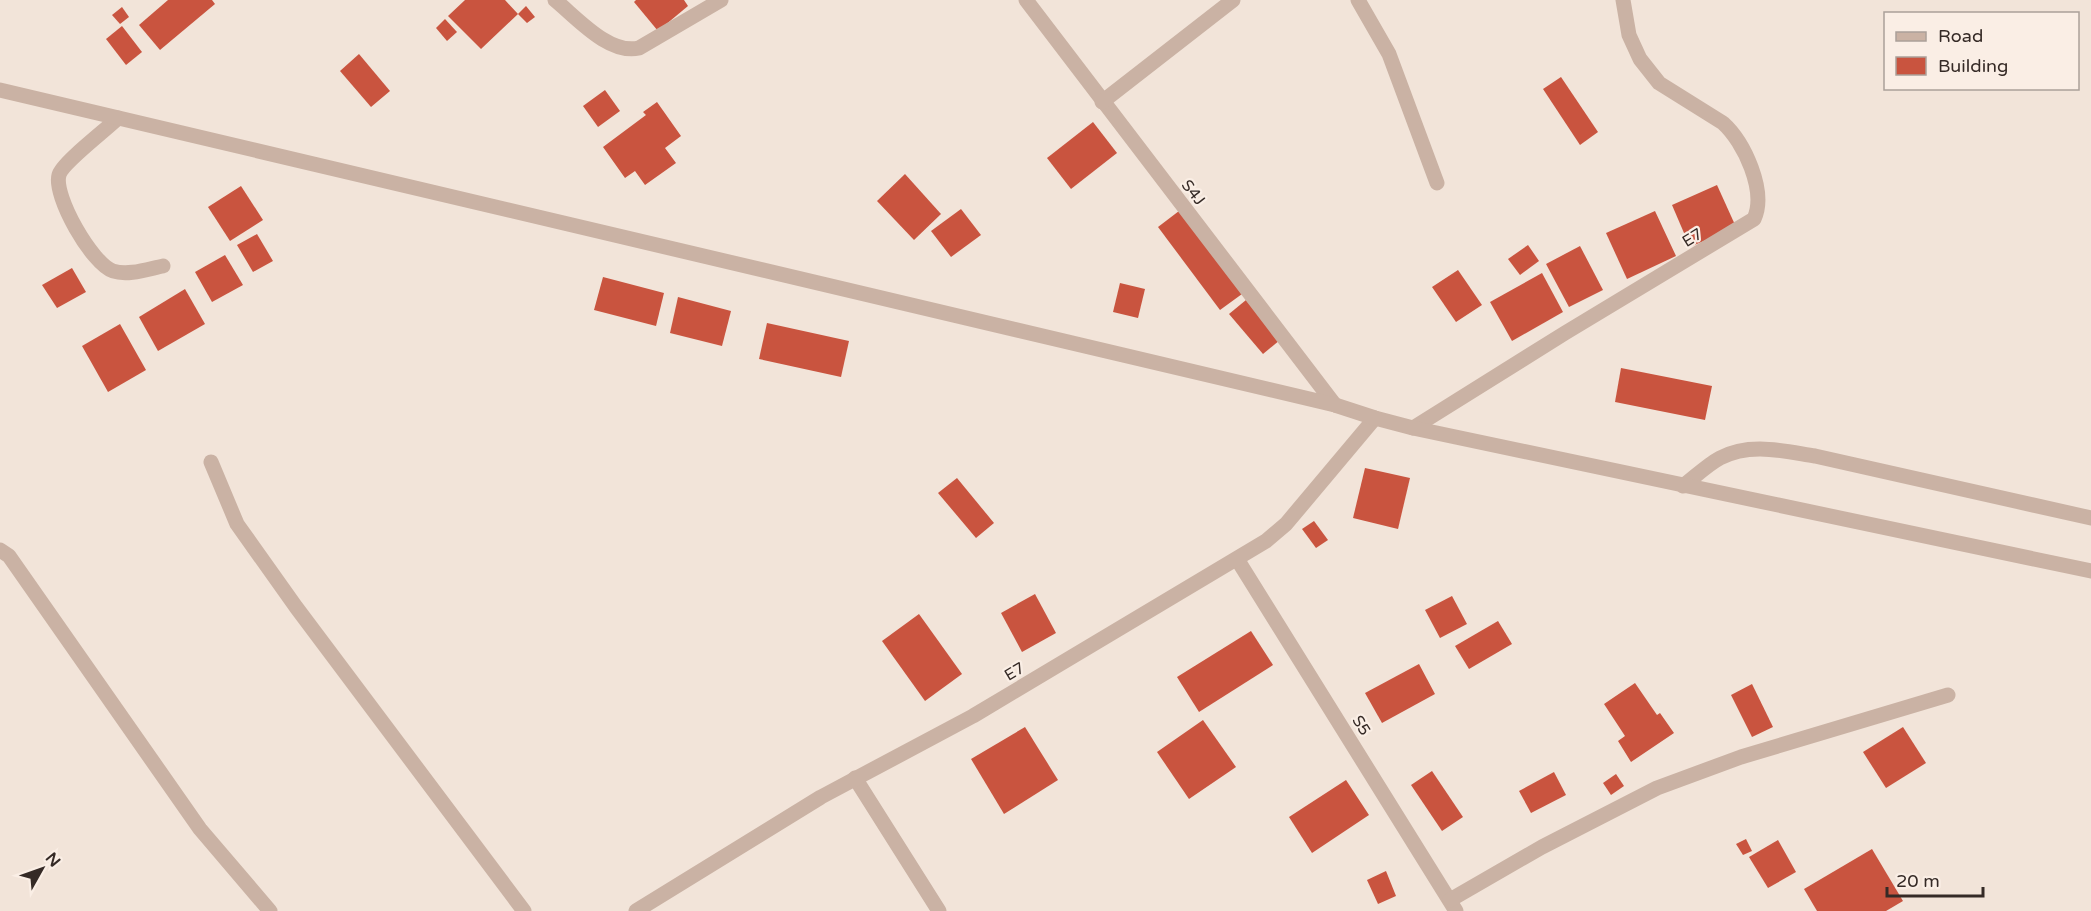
<svg xmlns="http://www.w3.org/2000/svg" width="2091" height="911" viewBox="0 0 2091 911" font-family="'Varela Round',sans-serif">
	<style>
		.building { fill: #c9543f }
		.lines { fill: none; stroke-linecap: round; stroke-linejoin: round }
		.service { stroke: #cab2a4; stroke-width: 15 }
		.minor { stroke: #cab2a4; stroke-width: 15 }
		.tertiary { stroke: #cab2a4; stroke-width: 15 }
		.labels { text-anchor: middle; stroke-width: 4.5; stroke-linejoin: round; paint-order: stroke }
		.street-label { font-size: 16px; fill: #352a26; stroke: #faeee5 }
	</style>
	<rect width="100%" height="100%" fill="#f2e4d9"/>
	<g class="building">
		<path d="M168 0H212L215 4 160 50 139 25Z"/>
		<path d="M465 0H505L518 14 526 6 535 17 527 23 518 14 481 49 448 16Z"/>
		<path d="M636 0H684L688 6 658 31 634 2Z"/>
		<path d="M122 7 129 17 120 24 112 15Z"/>
		<path d="M445 19 457 32 447 41 436 28Z"/>
		<path d="M122 26 142 52 126 65 106 39Z"/>
		<path d="M359 54 390 91 371 107 340 71Z"/>
		<path d="M1561 77 1598 132 1580 145 1543 89Z"/>
		<path d="M605 90 620 111 598 127 583 106Z"/>
		<path d="M657 102 681 136 665 148 676 163 645 185 635 171 625 178 603 147 646 115 643 112Z"/>
		<path d="M1093 122 1117 153 1071 189 1047 158Z"/>
		<path d="M905 174 941 214 914 240 877 201Z"/>
		<path d="M1717 185 1736 227 1690 247 1672 205Z"/>
		<path d="M241 186 263 220 230 241 208 207Z"/>
		<path d="M961 209 981 235 951 257 931 231Z"/>
		<path d="M1179 211 1242 294 1220 310 1158 227Z"/>
		<path d="M1655 211 1676 256 1627 279 1606 233Z"/>
		<path d="M257 234 273 261 253 272 237 245Z"/>
		<path d="M1528 245 1539 261 1520 275 1508 259Z"/>
		<path d="M1580 246 1603 290 1569 307 1546 264Z"/>
		<path d="M225 255 243 285 212 302 195 272Z"/>
		<path d="M72 268 86 292 57 308 42 285Z"/>
		<path d="M1458 270 1482 305 1456 322 1432 287Z"/>
		<path d="M1542 273 1563 312 1512 341 1490 302Z"/>
		<path d="M603 277 664 293 656 326 594 310Z"/>
		<path d="M1120 283 1145 289 1138 318 1113 312Z"/>
		<path d="M185 289 205 324 158 351 139 317Z"/>
		<path d="M678 297 731 311 722 346 670 333Z"/>
		<path d="M1246 300 1280 340 1263 354 1229 314Z"/>
		<path d="M767 323 849 341 841 377 759 359Z"/>
		<path d="M120 324 146 370 108 392 82 346Z"/>
		<path d="M1621 368 1712 386 1705 420 1615 402Z"/>
		<path d="M1365 468 1410 478 1398 529 1353 518Z"/>
		<path d="M957 478 994 523 976 538 938 493Z"/>
		<path d="M1314 521 1328 540 1316 548 1302 529Z"/>
		<path d="M1035 594 1056 633 1022 652 1001 613Z"/>
		<path d="M1452 596 1467 624 1440 638 1425 610Z"/>
		<path d="M919 614 962 674 925 701 882 641Z"/>
		<path d="M1498 621 1512 644 1469 669 1455 646Z"/>
		<path d="M1251 631 1273 665 1199 712 1177 677Z"/>
		<path d="M1419 664 1435 694 1382 723 1365 693Z"/>
		<path d="M1635 683 1657 715 1660 713 1674 733 1631 762 1618 741 1625 736 1604 704Z"/>
		<path d="M1752 684 1773 727 1752 737 1731 695Z"/>
		<path d="M1203 720 1236 767 1189 799 1157 752Z"/>
		<path d="M1025 727 1058 780 1004 814 971 759Z"/>
		<path d="M1903 727 1926 763 1886 788 1863 752Z"/>
		<path d="M1432 771 1463 817 1442 831 1411 785Z"/>
		<path d="M1554 772 1566 795 1531 813 1519 791Z"/>
		<path d="M1616 774 1624 786 1611 795 1603 783Z"/>
		<path d="M1346 780 1369 815 1312 853 1289 817Z"/>
		<path d="M1746 839 1752 851 1743 855 1736 844Z"/>
		<path d="M1778 840 1796 872 1768 888 1749 857Z"/>
		<path d="M1872 849 1903 901 1886 911H1817L1804 889Z"/>
		<path d="M1386 871 1396 896 1378 904 1367 880Z"/>
	</g>
	<g class="lines">
		<path class="service" d="M855 778 939 911"/>
		<g class="minor">
			<path d="M555 0C577 18 609 55 639 48L721 0"/>
			<path d="M1026 0 1335 405"/>
			<path d="M1358 0 1389 54 1437 183"/>
			<path d="M1102 102 1233 0"/>
			<path d="M118 118C107 129 62 163 59 175 53 196 92 264 113 271 128 276 148 269 163 266"/>
			<path d="M1413 428 1565 333 1754 219C1767 191 1744 142 1723 123L1659 83 1640 59 1629 35 1623 0"/>
			<path d="M211 462 237 524 296 607 524 911"/>
			<path d="M1683 486C1695 477 1707 465 1720 458 1750 442 1783 451 1815 456L2091 518"/>
			<path d="M0 550 9 556 200 829 270 911"/>
			<path d="M1237 559 1456 911"/>
			<path d="M1450 900 1542 847 1657 788 1741 757 1948 695"/>
			<path d="M636 911 821 797 973 716 1266 541 1286 524 1375 418"/>
		</g>
		<path class="tertiary" d="M0 90 1335 405 1375 418 1413 428 2091 571"/>
	</g>
	<g class="labels">
		<g class="street-label">
			<text transform="translate(1194 192) rotate(52)" y="6">S4J</text>
			<text transform="translate(1692 237) rotate(-32)" y="6">E7</text>
			<text transform="translate(1014 671) rotate(-31)" y="6">E7</text>
			<text transform="translate(1362 725) rotate(58)" y="6">S5</text>
		</g>
	</g>
	<rect x="1884" y="12" width="195" height="78" fill="#faeee5" stroke="#aba099" stroke-width="1.5"/>
	<rect x="1896" y="32" width="30" height="9" fill="#cab2a4" stroke="#aba099" stroke-width="1.5"/>
	<text x="1938" y="42" font-size="18" fill="#352a26">Road</text>
	<rect x="1896" y="57" width="30" height="18" fill="#c9543f" stroke="#aba099" stroke-width="1.5"/>
	<text x="1938" y="72" font-size="18" fill="#352a26">Building</text>
	<g transform="translate(42 869) rotate(50)" stroke="#faeee5" stroke-width="4.5" paint-order="stroke">
	<path d="M0-4.5L10 22L0 15L-10 22Z" fill="#352a26"/>
	<text y="-9" font-size="16" font-weight="bold" text-anchor="middle" fill="#352a26">N</text>
	</g>
	<path d="M1887 887v9h96v-9" fill="none" stroke="#352a26" stroke-width="3"/>
	<text x="1896" y="887" font-size="18" fill="#352a26" stroke="#faeee5" stroke-width="4.5" paint-order="stroke">20 m</text>
</svg>
